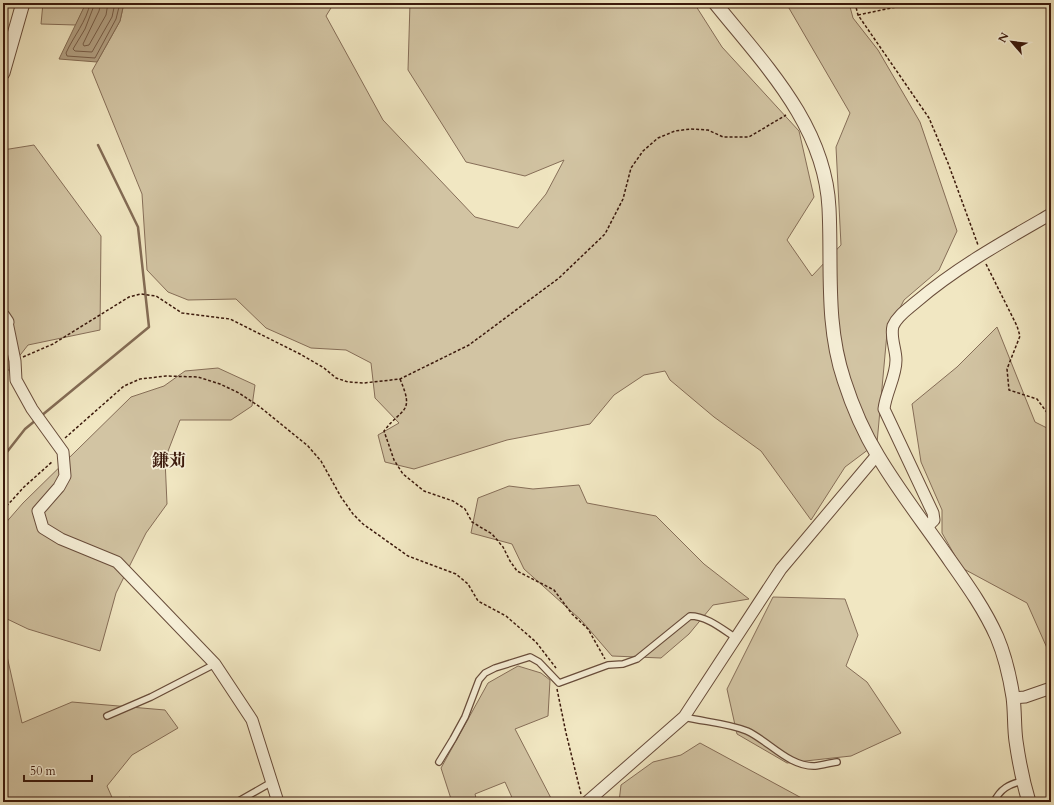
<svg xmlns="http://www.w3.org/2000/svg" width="1054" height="805" viewBox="0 0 1054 805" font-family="Cardo,'Noto Serif JP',serif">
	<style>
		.green { fill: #d2c4a3; stroke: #866e58 }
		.water { fill: #b3a184; stroke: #836b54 }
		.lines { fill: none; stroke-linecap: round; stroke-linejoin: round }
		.shore { stroke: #775d48; stroke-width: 1 }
		.stream { stroke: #836b54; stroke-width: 2.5 }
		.service-casing { stroke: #684c3a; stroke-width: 8 }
		.minor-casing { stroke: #684c3a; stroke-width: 13 }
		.tertiary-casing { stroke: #684c3a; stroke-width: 15 }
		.path { stroke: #3b190c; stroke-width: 1.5; stroke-dasharray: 3 2; stroke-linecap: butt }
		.service { stroke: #f6efd7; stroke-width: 5.5 }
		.minor { stroke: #f6efd7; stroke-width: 11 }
		.tertiary { stroke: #f6efd7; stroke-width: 13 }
		.labels { text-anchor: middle; stroke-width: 3.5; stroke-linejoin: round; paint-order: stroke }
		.quarter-label { font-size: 17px; font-weight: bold; fill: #3b190c; stroke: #f6efd7 }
	</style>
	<rect width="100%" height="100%" fill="#f1e7c2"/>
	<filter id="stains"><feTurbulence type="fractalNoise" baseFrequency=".005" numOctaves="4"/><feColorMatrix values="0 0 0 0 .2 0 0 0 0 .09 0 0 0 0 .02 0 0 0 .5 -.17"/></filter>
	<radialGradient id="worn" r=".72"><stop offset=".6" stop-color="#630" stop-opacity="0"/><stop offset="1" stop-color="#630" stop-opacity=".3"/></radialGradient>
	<g class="green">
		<path d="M43 3H86L76 25 41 24Z"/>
		<path d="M124 3H334L326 16 383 120 475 217 518 228 546 194 564 160 525 176 466 162 408 70 410 3H694L722 47 799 131 814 197 787 240 812 276 841 245 836 147 850 113 786 3H849L853 18 878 50 920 122 957 231 939 270 904 300 887 333 877 443 845 467 811 520 761 451 714 417 670 380 665 371 644 375 614 395 590 424 507 440 414 469 385 462 378 435 399 423 375 398 371 363 346 350 311 348 266 328 236 299 188 300 168 292 147 270 142 194 92 71 120 21Z"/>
		<path d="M34 145 101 236 100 330 28 345 3 377V150Z"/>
		<path d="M997 327 1035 422 1051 430V657L1027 603 962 568 942 533V510L921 462 912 404 957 367Z"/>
		<path d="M218 368 255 385 252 406 231 420H180L165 459 167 504 146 533 116 593 100 651 28 629 3 617V526L23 503 131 397 164 386 185 371Z"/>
		<path d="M579 485 587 503 656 516 704 564 749 599 713 605 689 634 661 658 612 656 581 620 524 569 512 544 471 533 478 498 509 486 533 489Z"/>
		<path d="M773 597 845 599 858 635 846 666 867 682 901 733 851 756 787 763 737 734 727 689Z"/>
		<path d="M3 655 7 656 22 723 72 702 165 710 178 728 132 755 107 786 114 802H3Z"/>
		<path d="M518 666 541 673 550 680 548 716 515 729 553 802H514L505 782 475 794 477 802H452L441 768 488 683Z"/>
		<path d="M700 743 809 802H619L621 785 653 762 681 755Z"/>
	</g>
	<path class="water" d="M86 3H124L120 21 97 62 59 59Z"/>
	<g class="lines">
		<g class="shore">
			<path d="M90 3C87 21 73 37 66 53L67 56 95 58 116 19 120 3"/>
			<path d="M95 3 85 29 73 49 75 51 92 52 112 17 115 3"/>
			<path d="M101 3 99 11 83 44 84 46 89 45 106 15 108 3"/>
		</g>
		<g class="stream">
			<path d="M41 416 149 327 138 227 98 145"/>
			<path d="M3 457 25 429 36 420"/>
		</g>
		<g class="service-casing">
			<g id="service">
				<path d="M107 716 151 697 215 664"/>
				<path d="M684 717C705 722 727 723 747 731 769 741 789 767 815 766 822 765 830 763 837 762"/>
				<path d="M439 762 453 739 465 717 479 680 485 673 495 668 530 657 539 662 559 683 608 665 623 664 637 659 690 616C707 616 722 629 736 638"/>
				<path d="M130 801 132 802"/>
				<path d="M237 802 272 782"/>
				<path d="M994 802C1000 789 1009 784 1023 781"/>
			</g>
		</g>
		<g class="minor-casing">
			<g id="minor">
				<path d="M7 322 15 361 16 380 32 409 63 452 65 476 59 487 38 511 43 528 61 539 117 562 215 664 252 720 278 802"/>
				<path d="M927 527 934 520 933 513 884 409C886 392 896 377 896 360 896 349 890 337 893 326 897 316 908 309 916 302 957 267 1004 241 1051 214"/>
				<path d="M1013 698 1025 697 1051 688"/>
				<path d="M587 802 684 717 781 569 877 455"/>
			</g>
		</g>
		<g class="tertiary-casing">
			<g id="tertiary">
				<path d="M715 3C764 64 825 125 829 208 832 266 825 323 844 380 852 405 864 433 878 456 900 493 927 527 951 562 968 586 985 610 997 637 1005 656 1010 678 1013 697 1015 712 1014 727 1016 741 1019 762 1023 782 1029 802"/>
				<path d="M3 73 23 3"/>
				<path d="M3 316 7 322"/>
			</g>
		</g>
		<g class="path">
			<path d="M855 3 858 15 929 118 948 163 978 245"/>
			<path d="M858 15 915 3"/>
			<path d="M986 264 1017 326 1020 336 1007 369 1009 390 1037 399 1051 418"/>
			<path d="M23 357 53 344 129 297 141 294 156 296 182 313 230 319 300 354 324 368 336 378 348 382 364 383 400 379 469 345 559 278 605 234 623 199 631 168 643 151 658 138 675 131 691 129 708 130 723 137H749L786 115"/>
			<path d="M400 379C415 414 402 407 384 431L394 460 403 474 424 491 453 501 465 509 472 522 492 534 503 547 510 561 517 571 554 590 572 614 588 629 605 659"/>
			<path d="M65 438 124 386 140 379 166 376 198 377 220 384 239 393 260 407 308 446 321 461 341 497 353 514 363 524 408 556 456 574 468 584 478 601 506 616 536 642 556 668"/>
			<path d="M3 510 24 487 53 461"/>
			<path d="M557 689 566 733 581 794"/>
		</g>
		<use href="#service" class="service"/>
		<use href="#minor" class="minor"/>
		<use href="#tertiary" class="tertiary"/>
	</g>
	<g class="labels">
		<g class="quarter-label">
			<text x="169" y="466">鎌苅</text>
		</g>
	</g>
	<rect width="1054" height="805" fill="none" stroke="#f1e7c2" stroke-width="16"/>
	<rect x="4" y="4" width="1046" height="797" fill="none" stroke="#3b190c" stroke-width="2"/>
	<rect x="8" y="8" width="1038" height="789" fill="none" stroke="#3b190c"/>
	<g transform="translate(1012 42) rotate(298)" stroke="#f6efd7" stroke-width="3" paint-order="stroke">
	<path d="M0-3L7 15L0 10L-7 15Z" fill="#3b190c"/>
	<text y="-6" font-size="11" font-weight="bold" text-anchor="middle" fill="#3b190c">N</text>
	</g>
	<path d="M24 775v6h68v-6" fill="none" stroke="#3b190c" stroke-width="2"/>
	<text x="30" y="775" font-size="12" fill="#3b190c" stroke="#f6efd7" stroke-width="3" paint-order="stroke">50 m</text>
	<rect width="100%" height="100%" filter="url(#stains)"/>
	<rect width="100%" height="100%" fill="url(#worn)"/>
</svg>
